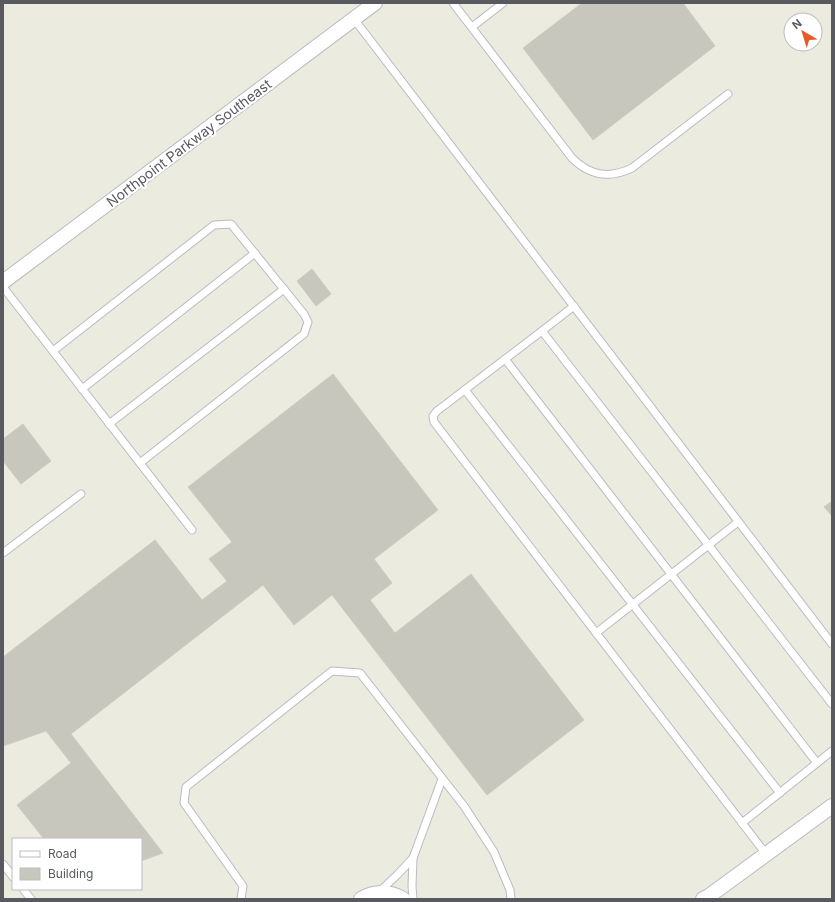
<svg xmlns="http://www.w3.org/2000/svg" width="835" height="902" viewBox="0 0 835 902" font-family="Inter,sans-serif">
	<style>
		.building { fill: #c8c7be; stroke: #d0cdbe }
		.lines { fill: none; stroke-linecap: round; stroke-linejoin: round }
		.lane-casing { stroke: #babbc1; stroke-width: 9 }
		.street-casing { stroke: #babbc1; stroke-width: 16 }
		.lane { stroke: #fff; stroke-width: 7 }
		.street { stroke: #fff; stroke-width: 14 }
		.labels { text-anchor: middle; stroke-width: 4; stroke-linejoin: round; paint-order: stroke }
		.street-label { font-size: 14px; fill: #585a60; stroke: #fff }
	</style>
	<rect width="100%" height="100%" fill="#ebebdf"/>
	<g class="building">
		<path d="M582 3H683L715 46 593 140 523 48Z"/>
		<path d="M312 269 331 294 316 306 297 281Z"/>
		<path d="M333 374 438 510 374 559 392 583 370 600 395 633 471 574 584 720 487 795 332 595 294 625 263 585 71 734 163 853 141 861V839H44L17 805 71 763 46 731 3 746V657L155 540 202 600 227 581 209 559 232 542 188 487Z"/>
		<path d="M23 424 51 461 21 484 3 461V439Z"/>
		<path d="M832 501V516L824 507Z"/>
	</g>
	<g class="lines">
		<g class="lane-casing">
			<g id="lane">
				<path d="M453 3 572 158C590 176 609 179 632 168L728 94"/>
				<path d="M354 19 832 644"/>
				<path d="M472 27 503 3"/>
				<path d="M3 287 192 530"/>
				<path d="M542 331 574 306"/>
				<path d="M53 351 214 225 231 224 304 314 308 322 304 334 140 463"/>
				<path d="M505 359 817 763"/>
				<path d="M82 389 255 253"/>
				<path d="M465 390 780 793"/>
				<path d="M109 424 284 289"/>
				<path d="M3 553 81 494"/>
				<path d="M596 633 738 522"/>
				<path d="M742 823 832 751"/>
				<path d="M766 854 434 422 433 416 437 411 542 331 832 704"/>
				<path d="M3 864 13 877"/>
				<path d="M23 889 31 899"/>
				<path d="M379 892 397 875 413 858"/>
				<path d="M241 899 243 886 184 803 186 787 332 671 360 673 464 806 494 852 510 890 511 899"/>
				<path d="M413 899 412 886 413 858 442 779"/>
			</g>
		</g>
		<g class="street-casing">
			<g id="street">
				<path d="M3 282 375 3"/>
				<path d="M361 899C374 891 390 891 403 899"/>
				<path d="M703 899 709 896 832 806"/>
			</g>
		</g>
		<use href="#lane" class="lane"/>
		<use href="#street" class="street"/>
	</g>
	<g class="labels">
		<g class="street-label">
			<text transform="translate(189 143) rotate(-37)" y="5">Northpoint Parkway Southeast</text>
		</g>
	</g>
	<rect width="835" height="902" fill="none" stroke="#585a60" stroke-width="8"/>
	<rect x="12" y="838" width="130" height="52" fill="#ffffff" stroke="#bcbdbf"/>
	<rect x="20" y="851" width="20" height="6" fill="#ffffff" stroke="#bcbdbf"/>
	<text x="48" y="858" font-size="12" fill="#585a60">Road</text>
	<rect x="20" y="868" width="20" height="12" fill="#c8c7be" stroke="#bcbdbf"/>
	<text x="48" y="878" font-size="12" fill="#585a60">Building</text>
	<g transform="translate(803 32) rotate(322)"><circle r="19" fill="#ffffff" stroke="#bcbdbf"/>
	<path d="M0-3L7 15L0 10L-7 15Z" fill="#e75929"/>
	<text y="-6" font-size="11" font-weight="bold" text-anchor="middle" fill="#585a60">N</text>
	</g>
</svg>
